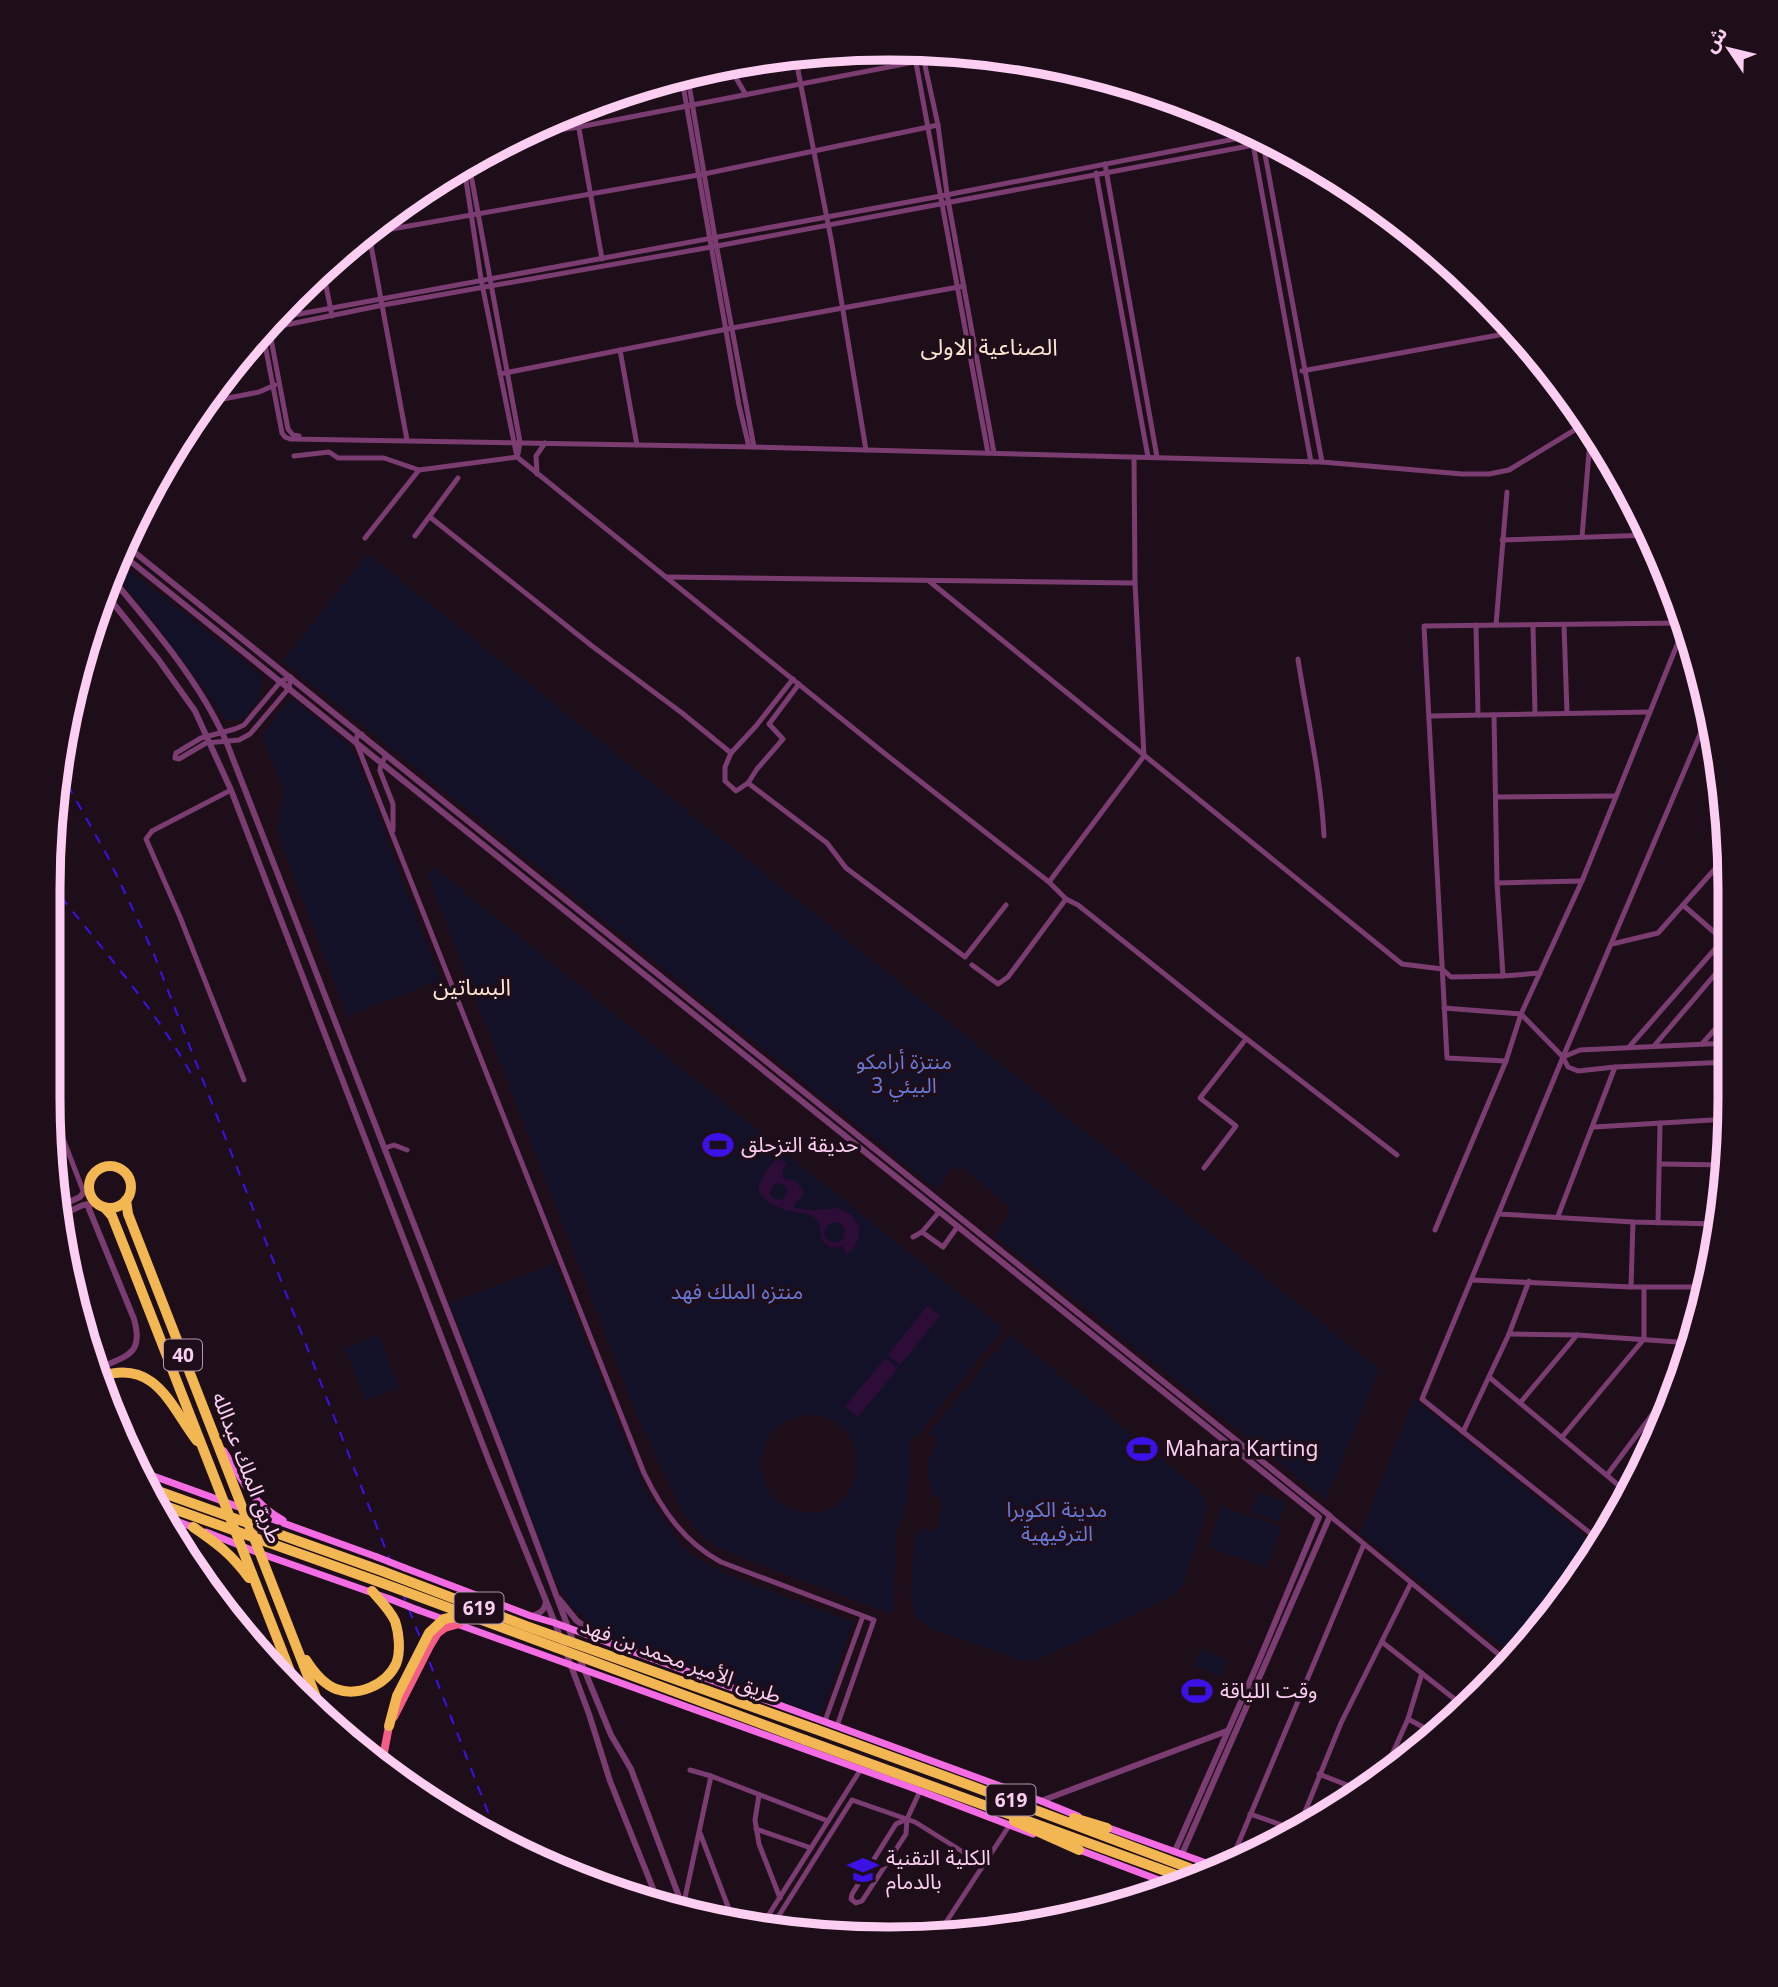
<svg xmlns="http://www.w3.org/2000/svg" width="1778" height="1987" viewBox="0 0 1778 1987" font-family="'Noto Sans','Noto Sans Arabic',sans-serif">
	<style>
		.green { fill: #131127; fill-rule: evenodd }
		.water { fill: #2d0c38; fill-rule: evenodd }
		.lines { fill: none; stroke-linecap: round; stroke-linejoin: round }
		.minor { stroke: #7a3c71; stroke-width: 5 }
		.tertiary { stroke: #7a3c71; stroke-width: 6 }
		.secondary { stroke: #f46ce3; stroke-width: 7 }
		.primary { stroke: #f35d86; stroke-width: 8 }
		.motorway { stroke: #f2b652; stroke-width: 10 }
		.rail { stroke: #3b11e5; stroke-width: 2; stroke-dasharray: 10 9; stroke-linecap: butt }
		.secondary-bridge { stroke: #f46ce3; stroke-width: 7 }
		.primary-bridge { stroke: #f35d86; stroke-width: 8 }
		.motorway-bridge { stroke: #f2b652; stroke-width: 10 }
		.labels { text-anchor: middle; stroke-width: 7; stroke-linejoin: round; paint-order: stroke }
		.shield { fill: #1e0e19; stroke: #b994b1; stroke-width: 2 }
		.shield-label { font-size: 19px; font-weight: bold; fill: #fbcef2 }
		.park-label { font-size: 21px; fill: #6879d7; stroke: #1e0e19 }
		.poi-label { font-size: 21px; fill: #fbcef2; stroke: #1e0e19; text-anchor: start }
		.street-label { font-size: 21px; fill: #fbcef2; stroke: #1e0e19 }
		.neighbourhood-label { font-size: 23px; fill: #fce4d0; stroke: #1e0e19 }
		.rim { fill: none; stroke: #fbcef2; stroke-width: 9 }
	</style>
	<rect width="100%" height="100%" fill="#1e0e19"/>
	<g class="green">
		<path d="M368 554 1379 1369 1326 1500 994 1235 1010 1214 1007 1210 1009 1206 960 1166 957 1170 952 1168 936 1189 283 661Z"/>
		<path d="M115 559 263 676 258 701 241 720H226L152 619 111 569Z"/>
		<path d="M289 700 295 701 347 743 354 752 440 980 347 1016 278 834C277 819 284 804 282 789 279 770 266 754 262 735Z"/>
		<path d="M431 869 437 870 1003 1329 917 1436 909 1440V1480L904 1513 896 1535 893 1610 889 1613 750 1561 716 1547 700 1534 684 1514 640 1423 428 876V872ZM803 1415C808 1415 814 1415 819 1416 881 1428 862 1524 802 1512 791 1510 781 1506 774 1498 753 1474 757 1435 788 1420 792 1418 798 1417 803 1415Z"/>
		<path d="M554 1264 644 1489 681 1546 700 1560 728 1575 853 1622 820 1716 637 1650 603 1634 570 1605 549 1566 450 1303Z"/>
		<path d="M1010 1334 1198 1489 1205 1498 1207 1508 1183 1585 1174 1595 1038 1660 1024 1661 931 1629 916 1617 913 1608 911 1593 915 1535C920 1527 928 1529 934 1531L938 1527 942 1501 932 1493 928 1475V1461L933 1452 936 1439 929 1433Z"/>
		<path d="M378 1335 399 1388 366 1400 344 1348Z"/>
		<path d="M1414 1399 1597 1546 1557 1611 1514 1656 1360 1533Z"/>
		<path d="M1257 1493 1286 1502 1279 1522 1251 1512Z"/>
		<path d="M1222 1507 1281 1527 1267 1567 1208 1547Z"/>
		<path d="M1200 1649 1227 1660 1220 1676 1194 1665Z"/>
	</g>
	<g class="water">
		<path d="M779 1159 786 1163V1165L783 1170 782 1178 796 1181 803 1190 802 1197 794 1204V1208L814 1210 838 1208 852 1215 859 1227V1235L855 1246 847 1255 842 1246 833 1248C812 1240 827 1228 815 1218 809 1213 800 1213 794 1212 781 1209 755 1201 760 1183 763 1175 770 1167 775 1160ZM777 1183 785 1185 788 1190 786 1196 781 1200 773 1198 770 1193 772 1187ZM833 1222H839L845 1229 844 1238 837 1243 829 1241 824 1235 825 1227Z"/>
		<path d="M927 1306 940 1316 900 1365 888 1355Z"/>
		<path d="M885 1358 898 1368 858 1417 845 1407Z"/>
	</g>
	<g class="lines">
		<g class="minor">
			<path d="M914 52 988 453"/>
			<path d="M922 52 938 125 947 194 994 453"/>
			<path d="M795 55 832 244 866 450"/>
			<path d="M729 66 746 95"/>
			<path d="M687 73 715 238 754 447"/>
			<path d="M681 74 739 405 749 447"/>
			<path d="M687 77 705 74 722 67"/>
			<path d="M576 112 602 259"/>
			<path d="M1251 133 1311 462"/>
			<path d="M512 137 579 127 961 53"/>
			<path d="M1262 138 1322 462"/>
			<path d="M469 164 520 442 518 454"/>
			<path d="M1105 164 1157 457"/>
			<path d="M464 167 481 279 517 457 884 753 1049 882 1066 899 1078 905 1217 1016 1397 1155"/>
			<path d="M1096 173 1148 457"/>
			<path d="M368 229 407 440"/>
			<path d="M369 233 704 174 938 125"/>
			<path d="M323 271 332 316"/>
			<path d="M272 319 941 196 1255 135"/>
			<path d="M268 323 288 429 293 435 299 436"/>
			<path d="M262 329 282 433 285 437 290 439 754 447 1322 462 1462 474H1489L1509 470 1586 423"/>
			<path d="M261 330 383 305 717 246 1270 142"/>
			<path d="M620 350 637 445"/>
			<path d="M1302 371 1515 332"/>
			<path d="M500 374 727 329 964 286"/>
			<path d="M218 400 259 392 275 385"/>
			<path d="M294 456 329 452 338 458H384L419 470"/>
			<path d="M537 474 536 456 545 443"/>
			<path d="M430 517 592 646 682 713 731 753"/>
			<path d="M415 536 458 478"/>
			<path d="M1582 537 1590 440"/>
			<path d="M365 538 419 470 517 457"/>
			<path d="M1502 540 1651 535"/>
			<path d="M666 577 1135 583"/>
			<path d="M929 581 1402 964 1442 969 1451 977 1503 976"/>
			<path d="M1476 625 1478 715"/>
			<path d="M1496 625 1507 492"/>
			<path d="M1533 625 1535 713"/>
			<path d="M1564 625 1567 713"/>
			<path d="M1298 659C1307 718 1321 776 1324 836"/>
			<path d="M291 677 289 688 250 734 239 740 206 743 179 759 175 758 176 753 201 738 235 729 244 725 281 681Z"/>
			<path d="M793 679 756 726 731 753 725 767V781L736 791 748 783 757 769 783 739 769 724 799 684"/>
			<path d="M1494 715 1497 883 1503 976 1540 973"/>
			<path d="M1429 716 1650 712"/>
			<path d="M362 734 357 736 356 742 644 1473C662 1510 684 1542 721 1562L874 1620 837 1726"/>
			<path d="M385 754C386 761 379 764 380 771L393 804V830"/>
			<path d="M748 783 827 843 846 868 965 957 1006 905"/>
			<path d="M231 790 152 831 146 839 180 917 244 1080"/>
			<path d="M1496 797 1616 796"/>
			<path d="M1049 882 1144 756 1135 583 1134 457"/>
			<path d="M1497 883 1582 881"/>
			<path d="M1683 905 1729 945"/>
			<path d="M1612 944 1658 933 1729 853"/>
			<path d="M972 965 998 984 1008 977 1066 899"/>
			<path d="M1713 977H1729"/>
			<path d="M1444 1008 1521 1014 1563 1057 1568 1067 1578 1071 1615 1067 1729 1062"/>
			<path d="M1702 1044 1729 1013"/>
			<path d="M1654 1046 1729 958"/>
			<path d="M1629 1047 1729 933"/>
			<path d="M1563 1057 1580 1050 1729 1043"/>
			<path d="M1506 1061 1447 1058 1424 626 1684 623"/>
			<path d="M47 1097 84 1193"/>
			<path d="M1594 1127 1729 1119"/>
			<path d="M385 1148 394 1145 407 1150"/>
			<path d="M1660 1164 1727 1165"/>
			<path d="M1204 1168 1236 1126 1200 1098 1246 1039"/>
			<path d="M1499 1214 1633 1222 1717 1224"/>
			<path d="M1558 1216 1615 1067"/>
			<path d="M1658 1223 1660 1123"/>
			<path d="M1435 1230 1506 1061 1521 1014 1582 881 1685 625"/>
			<path d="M922 1232 943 1247 958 1226"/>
			<path d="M913 1237 922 1232 939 1212"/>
			<path d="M1472 1280 1631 1287H1707"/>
			<path d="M1702 1286 1710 1224"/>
			<path d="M1631 1287 1633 1222"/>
			<path d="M1509 1334 1577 1335 1692 1343"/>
			<path d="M1489 1377 1629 1494"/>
			<path d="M1520 1403 1577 1335"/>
			<path d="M1463 1432 1509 1334 1529 1281"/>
			<path d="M1562 1437 1644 1339V1287"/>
			<path d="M1607 1475 1678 1380"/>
			<path d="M1330 1516 1508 1662"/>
			<path d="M1600 1541 1422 1399 1563 1057 1709 713"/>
			<path d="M1382 1642 1466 1708"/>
			<path d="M1487 1685 1506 1660"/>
			<path d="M1408 1719 1438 1735"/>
			<path d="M825 1721 863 1616"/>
			<path d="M690 1770 711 1776"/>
			<path d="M1385 1770 1408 1719 1422 1673"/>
			<path d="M1319 1774 1357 1789"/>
			<path d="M759 1795 755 1820 759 1844 780 1898"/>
			<path d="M1250 1814 1296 1830"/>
			<path d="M907 1819 906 1834 862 1901 856 1903 851 1899 852 1894 896 1824 907 1819 920 1791"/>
			<path d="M756 1829 811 1848"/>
			<path d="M1298 1829 1341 1723 1411 1583"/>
			<path d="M700 1833 735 1925"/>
			<path d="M1235 1863 1231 1861 1364 1544"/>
			<path d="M683 1907 711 1776 828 1821"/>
			<path d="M761 1927 861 1769"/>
			<path d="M771 1928 852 1800 915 1822 976 1860"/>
			<path d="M939 1933 1009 1826"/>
		</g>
		<g class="tertiary">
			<path d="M123 543 1330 1516 1182 1854"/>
			<path d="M119 552 1319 1517 1258 1663 1175 1851"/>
			<path d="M109 575C152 626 199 680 226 741L501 1448 574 1643"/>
			<path d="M104 592 158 659 195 711 231 790 489 1461 555 1623 589 1714 610 1781 658 1901"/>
			<path d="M87 1204 134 1319C144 1354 127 1356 99 1368"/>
			<path d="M58 1207 80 1197 89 1185"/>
			<path d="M59 1216 83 1205 96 1204"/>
			<path d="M559 1599 577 1621 603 1638"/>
			<path d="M531 1616C539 1614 545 1611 546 1601"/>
			<path d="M579 1657 611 1735 631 1769 684 1910"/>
			<path d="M1041 1801 1227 1731"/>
		</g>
		<g class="secondary">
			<path d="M224 1451C241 1479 253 1504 283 1520"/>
			<path d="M134 1469 377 1557"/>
			<path d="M163 1516 195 1528"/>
			<path d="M206 1532 259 1553 390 1599"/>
			<path d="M405 1568 531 1616 555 1623 1041 1801 1078 1816"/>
			<path d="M418 1610 910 1787 1033 1834"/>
			<path d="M1106 1827 1220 1868"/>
			<path d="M1077 1849 1167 1883"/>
		</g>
		<path class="primary" d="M381 1768 389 1726"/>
		<g class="motorway">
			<circle cx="110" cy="1187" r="21"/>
			<path d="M126 1200 128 1214 321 1710"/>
			<path d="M104 1207 112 1216 131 1264 295 1684"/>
			<path d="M102 1376C156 1359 171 1407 197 1441"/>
			<path d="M193 1527C217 1543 232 1555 249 1578"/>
			<path d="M306 1660C313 1671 323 1684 336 1689 358 1697 386 1685 396 1664 401 1652 399 1633 395 1621 390 1610 380 1600 372 1591"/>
			<path d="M815 1729 969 1785 1205 1874"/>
			<path d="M805 1740 1190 1880"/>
			<path d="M1074 1818 1107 1828"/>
			<path d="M1014 1821 1079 1850"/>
			<path d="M1164 1882 1176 1885"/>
		</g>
		<g class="rail">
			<path d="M58 768 108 857 153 952 500 1843"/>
			<path d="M49 882C100 946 156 1009 195 1081"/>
		</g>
		<g class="secondary-bridge">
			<path d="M377 1557 405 1568"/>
			<path d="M390 1599 418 1610"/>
		</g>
		<path class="primary-bridge" d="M394 1717 430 1646 438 1633 445 1628 459 1624"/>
		<g class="motorway-bridge">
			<path d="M144 1486 382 1571 526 1626 815 1729"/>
			<path d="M154 1502 382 1583 805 1740"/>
			<path d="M389 1726 397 1696 429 1633 444 1619 464 1615"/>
		</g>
	</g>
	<defs>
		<g id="stadium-bare" transform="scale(2.415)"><path d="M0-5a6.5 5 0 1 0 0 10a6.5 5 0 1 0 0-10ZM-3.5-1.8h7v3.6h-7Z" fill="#3b11e5" stroke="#1e0e19" stroke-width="2.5" paint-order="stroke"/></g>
		<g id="school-bare" transform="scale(2.415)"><path d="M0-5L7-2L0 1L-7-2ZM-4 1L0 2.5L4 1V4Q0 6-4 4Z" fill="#3b11e5" stroke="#1e0e19" stroke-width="2.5" paint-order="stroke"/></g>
	</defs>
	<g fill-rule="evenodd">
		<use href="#stadium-bare" x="718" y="1145"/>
		<use href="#stadium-bare" x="1142" y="1449"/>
		<use href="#stadium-bare" x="1197" y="1691"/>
		<use href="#school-bare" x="863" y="1870"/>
	</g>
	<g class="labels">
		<g class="shield">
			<rect x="164" y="1339.5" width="38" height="31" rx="5"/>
			<rect x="454.5" y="1592.5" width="49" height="31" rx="5"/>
			<rect x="986.5" y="1784.5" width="49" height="31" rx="5"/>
		</g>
		<g class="shield-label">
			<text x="183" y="1362">40</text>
			<text x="479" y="1615">619</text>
			<text x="1011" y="1807">619</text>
		</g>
		<g class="park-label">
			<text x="904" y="1069">منتزة أرامكو<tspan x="904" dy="24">البيئي 3</tspan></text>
			<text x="737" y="1299">منتزه الملك فهد</text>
			<text x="1057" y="1517">مدينة الكوبرا<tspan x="1057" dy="24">الترفيهية</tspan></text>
		</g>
		<g class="poi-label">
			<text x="741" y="1152">حديقة التزحلق</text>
			<text x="1165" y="1456">Mahara Karting</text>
			<text x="1220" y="1698">وقت اللياقة</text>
			<text x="886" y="1865">الكلية التقنية<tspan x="886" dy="24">بالدمام</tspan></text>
		</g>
		<g class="street-label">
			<text transform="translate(247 1468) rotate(69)" y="7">طريق الملك عبدالله</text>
			<text transform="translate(681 1661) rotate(20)" y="7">طريق الأمير محمد بن فهد</text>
		</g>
		<g class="neighbourhood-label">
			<text x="989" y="355">الصناعية الاولى</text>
			<text x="472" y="995">البساتين</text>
		</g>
	</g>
	<path d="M0 0H1778V1987H0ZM889 60H889A829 829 0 0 1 1718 889V1098A829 829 0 0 1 889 1927H889A829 829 0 0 1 60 1098V889A829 829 0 0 1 889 60Z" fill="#1e0e19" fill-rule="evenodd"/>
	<path class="rim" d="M889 60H889A829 829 0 0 1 1718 889V1098A829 829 0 0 1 889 1927H889A829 829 0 0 1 60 1098V889A829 829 0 0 1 889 60Z"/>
	<g transform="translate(1729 49) rotate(305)" stroke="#1e0e19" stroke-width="5" paint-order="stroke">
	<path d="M0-5L12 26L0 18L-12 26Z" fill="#fbcef2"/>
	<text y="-10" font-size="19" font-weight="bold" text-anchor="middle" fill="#fbcef2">ش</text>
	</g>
</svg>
